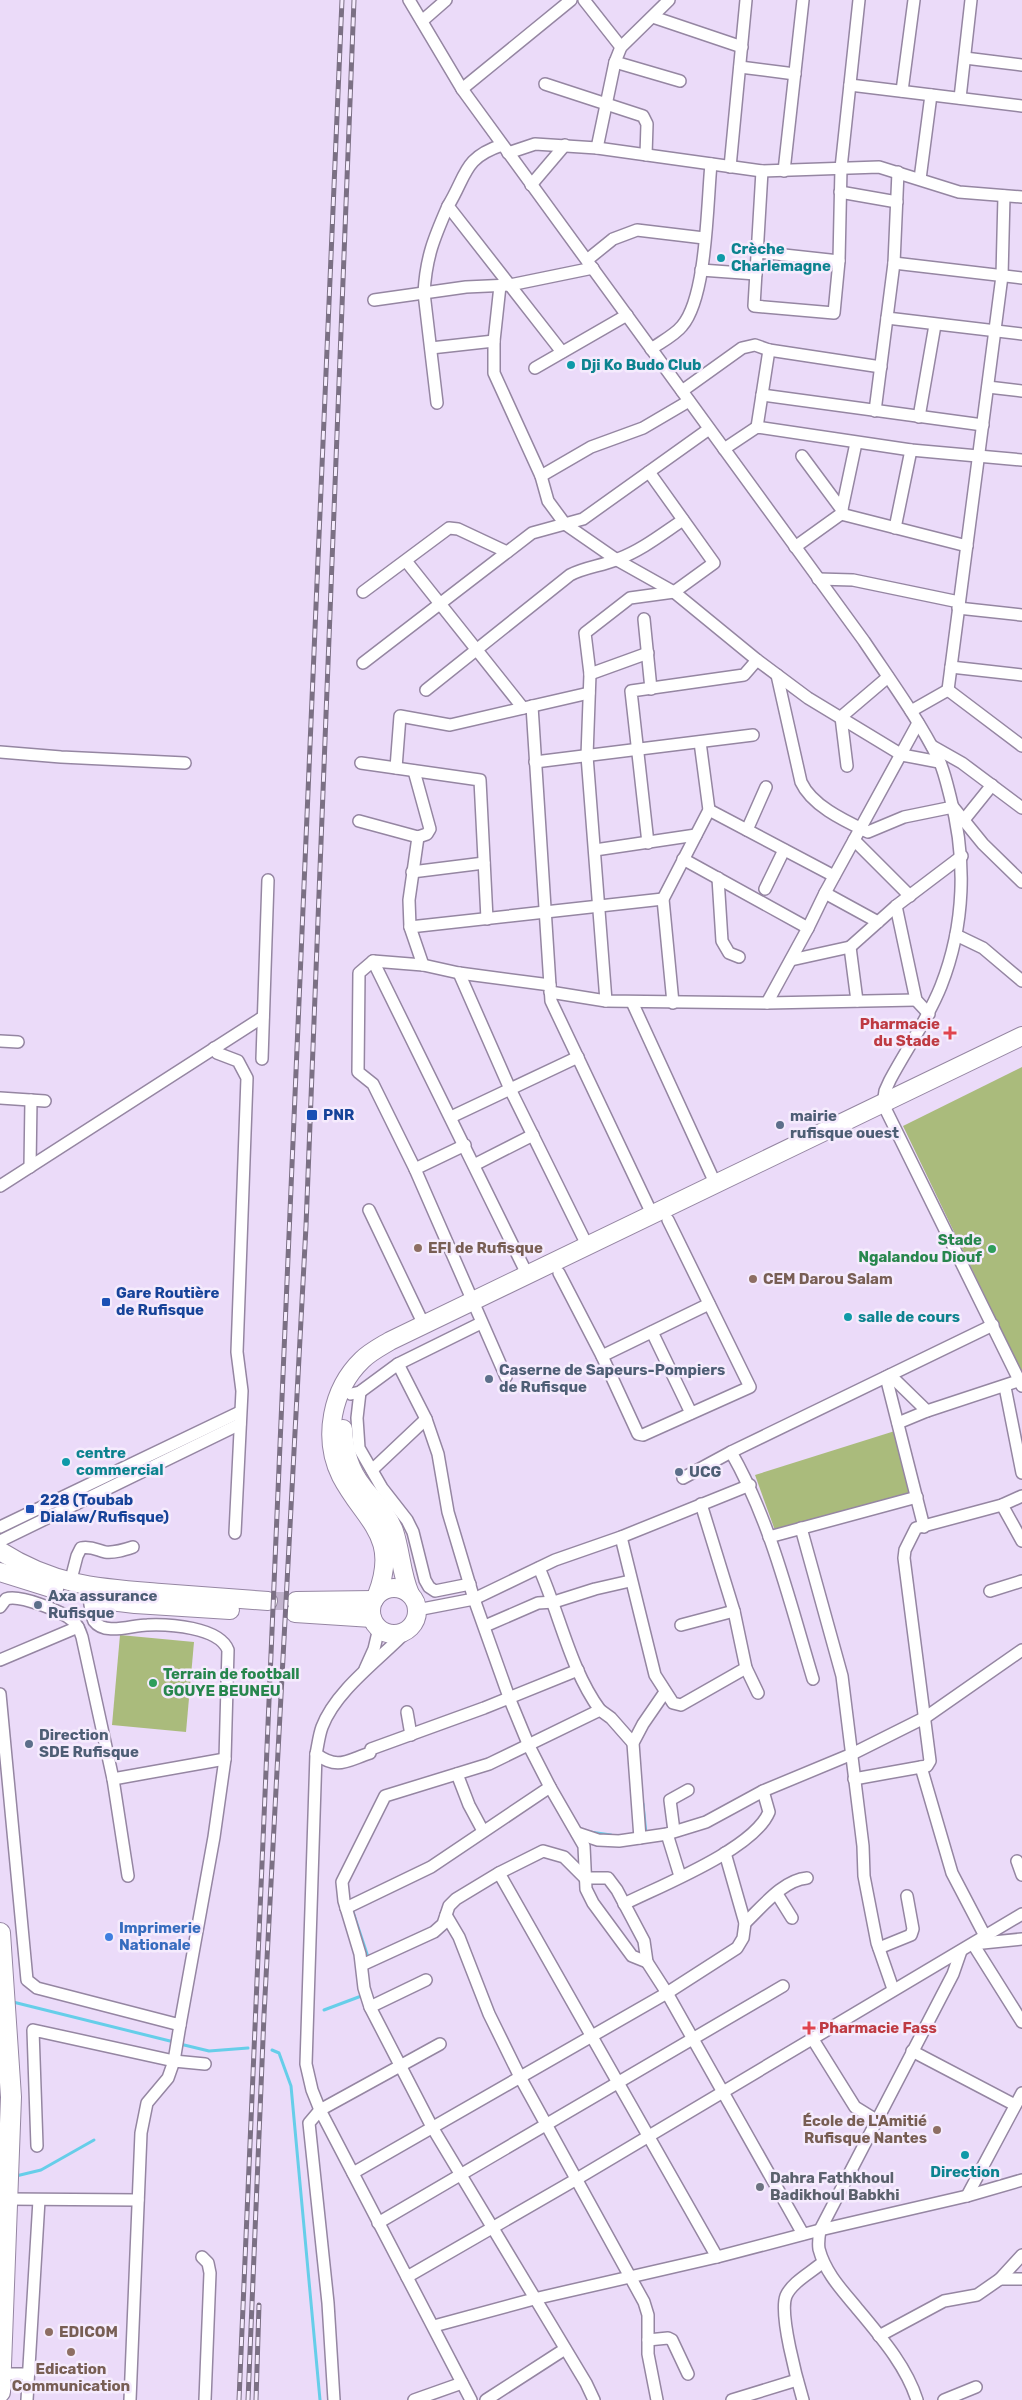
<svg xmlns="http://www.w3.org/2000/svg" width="1022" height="2400" viewBox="0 0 1022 2400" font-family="Rubik,sans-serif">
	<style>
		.green { fill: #aabb7c }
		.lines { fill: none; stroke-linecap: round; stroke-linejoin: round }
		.stream { stroke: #66cee9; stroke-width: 3 }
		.primary-tunnel { stroke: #c2b4ce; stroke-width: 18; stroke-dasharray: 18 9; stroke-linecap: butt }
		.street-casing { stroke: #9586a2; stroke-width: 14 }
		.primary-casing { stroke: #9586a2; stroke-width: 20 }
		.highway-casing { stroke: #9586a2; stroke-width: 22 }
		.street { stroke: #fff; stroke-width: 11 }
		.primary { stroke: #fff; stroke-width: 18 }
		.highway { stroke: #fff; stroke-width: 20 }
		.rail-casing { stroke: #7b7084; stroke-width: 5 }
		.rail { stroke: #f5ebfd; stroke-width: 3; stroke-dasharray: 9; stroke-linecap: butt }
		.culture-dot { fill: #0f9aa8; stroke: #f5ebfd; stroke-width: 2 }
		.health-dot { fill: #e0444e; stroke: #f5ebfd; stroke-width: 2 }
		.transit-dot { fill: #1a4fb4; stroke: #f5ebfd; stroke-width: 2 }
		.service-dot { fill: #5c6f8a; stroke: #f5ebfd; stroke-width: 2 }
		.education-dot { fill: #8d6e63; stroke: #f5ebfd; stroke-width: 2 }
		.leisure-dot { fill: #2e9e5b; stroke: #f5ebfd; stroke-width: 2 }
		.shop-dot { fill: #3f7fe0; stroke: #f5ebfd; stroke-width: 2 }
		.worship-dot { fill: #6b7280; stroke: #f5ebfd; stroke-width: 2 }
		.labels { text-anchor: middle; stroke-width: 5; stroke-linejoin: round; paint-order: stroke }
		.culture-label { font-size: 15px; font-weight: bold; fill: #0d838f; stroke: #f5ebfd; text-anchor: start }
		.health-label { font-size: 15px; font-weight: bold; fill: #be3a42; stroke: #f5ebfd; text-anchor: end }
		.transit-label { font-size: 15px; font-weight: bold; fill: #164399; stroke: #f5ebfd; text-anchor: start }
		.service-label { font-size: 15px; font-weight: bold; fill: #4e5e75; stroke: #f5ebfd; text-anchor: start }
		.leisure-label { font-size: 15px; font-weight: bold; fill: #27864d; stroke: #f5ebfd; text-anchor: end }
		.education-label { font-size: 15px; font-weight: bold; fill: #785e54; stroke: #f5ebfd; text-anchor: start }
		.shop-label { font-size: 15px; font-weight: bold; fill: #366cbe; stroke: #f5ebfd; text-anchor: start }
		.worship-label { font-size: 15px; font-weight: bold; fill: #5b616d; stroke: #f5ebfd; text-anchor: start }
	</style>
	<rect width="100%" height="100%" fill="#ebdbf9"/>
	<g class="green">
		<path d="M1022 1067V1373L903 1126Z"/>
		<path d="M898 1430 916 1497 777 1536 755 1475Z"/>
		<path d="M120 1635 194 1642 186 1732 112 1725Z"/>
	</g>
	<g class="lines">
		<g class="stream">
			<path d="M643 1804 646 1834"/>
			<path d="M590 1832 611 1835"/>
			<path d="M352 1909 369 1960"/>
			<path d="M13 2002 174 2042"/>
			<path d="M324 2010 364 1995"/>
			<path d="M180 2044 209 2051 248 2048"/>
			<path d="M272 2050 279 2053 291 2086 320 2400"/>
			<path d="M16 2176 41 2170 94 2140"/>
		</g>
		<path class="primary-tunnel" d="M268 1601H296"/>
		<g class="street-casing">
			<g id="street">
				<path d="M409 0 462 89 864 641C890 680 918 718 939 760 944 771 947 784 950 796 967 859 965 925 941 986 928 1019 907 1048 890 1080L885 1091 883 1104 1022 1386"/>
				<path d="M584 0 621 47"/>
				<path d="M653 17 742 47"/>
				<path d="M422 21 446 0"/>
				<path d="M965 58 1022 65"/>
				<path d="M615 62 680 81"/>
				<path d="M740 67 795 74"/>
				<path d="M545 84 643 116 647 124 646 155"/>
				<path d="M850 85 1022 106"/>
				<path d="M462 89 571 0"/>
				<path d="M902 91 914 0"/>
				<path d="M960 98 971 0"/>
				<path d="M502 145C463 158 467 175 448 206L562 352"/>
				<path d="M597 148 615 62 621 47 669 0"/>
				<path d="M508 153 535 144 597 148 762 171 879 167 959 192 1022 197"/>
				<path d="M730 167 746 0"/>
				<path d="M762 171 754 306 834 313 839 261 841 168 859 0"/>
				<path d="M784 171 803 0"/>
				<path d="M920 179 931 95"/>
				<path d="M531 185 565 145"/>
				<path d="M840 192 897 202"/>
				<path d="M758 252 839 261"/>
				<path d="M587 260 613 239 637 230 704 238"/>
				<path d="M894 263 1022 278"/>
				<path d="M701 270 756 274"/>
				<path d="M500 286 494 341V373L541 476 548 501 565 524 617 560 674 592 757 660 808 698 902 755 939 762"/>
				<path d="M374 300 466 287 510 285 593 268"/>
				<path d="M887 318 1022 334"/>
				<path d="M431 348 494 341"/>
				<path d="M651 349C661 342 675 335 682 326 707 297 707 204 711 164"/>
				<path d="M769 350 881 367"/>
				<path d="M535 368 627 315"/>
				<path d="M988 387 1022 391"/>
				<path d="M682 391 742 348 755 345 769 350 757 427"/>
				<path d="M762 395 983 425"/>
				<path d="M437 403 424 293C426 257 434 238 448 206"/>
				<path d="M875 411 894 263 898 172"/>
				<path d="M919 417 935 325"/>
				<path d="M724 449 757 427 911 450 1022 460"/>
				<path d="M802 456 842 510"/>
				<path d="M541 476 591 447 643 428 689 401"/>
				<path d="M841 514 967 546"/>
				<path d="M895 528 911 450"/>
				<path d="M795 547 841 514 856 443"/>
				<path d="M406 561 523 708"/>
				<path d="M818 579 853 580 959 602"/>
				<path d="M363 592 449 528 458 529 507 552"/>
				<path d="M958 608 1022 615"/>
				<path d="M644 619 651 689"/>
				<path d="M363 663 532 533 583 519 709 429"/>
				<path d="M951 667 1022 675"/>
				<path d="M590 674 648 653"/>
				<path d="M777 675 801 782C812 806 845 821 868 832L904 817 953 807 983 844 1022 882"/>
				<path d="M426 690 570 575C585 567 602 566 618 559 642 550 662 534 683 520"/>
				<path d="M948 690 1002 276 1004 196"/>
				<path d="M948 690 1022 746"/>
				<path d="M532 706 551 1001 653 1216"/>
				<path d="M911 711 948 690"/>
				<path d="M932 746 962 763 1022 808"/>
				<path d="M0 752 61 757 185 763"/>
				<path d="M535 762 753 735"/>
				<path d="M361 763 480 780 487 919"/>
				<path d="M847 766 841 717 888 677"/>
				<path d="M396 768 400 716 450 725 589 693"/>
				<path d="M709 810 834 876"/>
				<path d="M359 821 418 837 427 834 430 829 414 771"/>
				<path d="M963 821 992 785"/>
				<path d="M747 830 766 787"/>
				<path d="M418 837 409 900 410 927 423 965"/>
				<path d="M854 840 910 896"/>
				<path d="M648 843 631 691 744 675 757 660"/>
				<path d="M595 850 696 835"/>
				<path d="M683 859 808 928"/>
				<path d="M412 872 484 863"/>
				<path d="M718 878 722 941 729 953 739 957"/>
				<path d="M765 889 784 850"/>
				<path d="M825 893 878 922"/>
				<path d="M896 906 916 1000 929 1014"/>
				<path d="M410 927 663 899"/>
				<path d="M956 935 983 948 1022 981"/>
				<path d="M850 947 857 1001"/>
				<path d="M791 960 850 947 896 906 962 856"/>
				<path d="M373 961 528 1276"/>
				<path d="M459 973 510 1089 588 1247"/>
				<path d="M550 992 606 1001 767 1003 916 1000"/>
				<path d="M606 1001 587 756 590 674 585 633 630 598 674 592 714 563 649 472"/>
				<path d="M632 1002 716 1185"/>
				<path d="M673 1003 663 899 709 810 700 742"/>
				<path d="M767 1003 808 928 825 893 918 723"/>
				<path d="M0 1041 18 1042"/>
				<path d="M214 1048 217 1053 238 1061 247 1078 237 1352 242 1391 235 1533"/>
				<path d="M262 1059 268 880"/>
				<path d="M0 1098 45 1101"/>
				<path d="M451 1117 578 1057"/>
				<path d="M474 1165 533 1135"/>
				<path d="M30 1167 31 1100"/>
				<path d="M415 1169 465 1145"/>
				<path d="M0 1186 263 1017"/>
				<path d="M369 1210 424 1325"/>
				<path d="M559 1273 602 1356 638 1434 643 1435 750 1387 668 1220"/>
				<path d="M652 1332 691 1413"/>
				<path d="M602 1356 709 1304"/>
				<path d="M398 1364 426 1419 438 1454 448 1512 474 1599 510 1700 529 1746 550 1787 584 1846 586 1889 593 1903 632 1956 647 1962"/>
				<path d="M890 1375 927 1411"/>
				<path d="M506 1377 415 1169 373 1084 358 1072 359 973 373 961 423 965 459 973 550 985"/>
				<path d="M886 1377 924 1527"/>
				<path d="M1005 1387 1022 1473"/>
				<path d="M360 1392 357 1418 359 1448 382 1488 407 1520 413 1532 425 1580 429 1587 435 1591 470 1584"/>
				<path d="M351 1394 360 1392 398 1364 481 1323"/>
				<path d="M898 1423 927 1411 1018 1381"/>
				<path d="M731 1452C771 1522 790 1603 813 1679"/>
				<path d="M372 1470 426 1419"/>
				<path d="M683 1478 731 1452 993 1325"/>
				<path d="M701 1504 734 1611 746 1668 758 1693"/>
				<path d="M1002 1505 1022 1541"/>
				<path d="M0 1527 240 1412"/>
				<path d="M801 1528 842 1676 863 1846 864 1876 877 1943 893 1989"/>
				<path d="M621 1537 655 1675 673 1703 681 1705 746 1668"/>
				<path d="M769 1537 917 1497"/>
				<path d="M0 1541 240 1424"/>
				<path d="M539 1568C560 1615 570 1669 600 1710"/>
				<path d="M70 1583 77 1556 81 1548C91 1546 97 1550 105 1552 115 1553 124 1550 133 1547"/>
				<path d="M990 1591 1022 1581"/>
				<path d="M0 1607 6 1599C19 1594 62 1611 73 1621 78 1625 80 1631 82 1637L113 1779 128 1876"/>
				<path d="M417 1610 474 1599 555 1560 621 1537 750 1485"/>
				<path d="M681 1625 734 1611"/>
				<path d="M485 1626 538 1603 554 1602 595 1589 630 1581"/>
				<path d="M407 1631C380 1659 336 1690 322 1727 319 1735 318 1745 316 1754L306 2064 312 2090 320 2110 471 2400"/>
				<path d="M0 1660 78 1627"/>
				<path d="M365 1669 374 1649 379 1628"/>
				<path d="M0 1694 27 1980 37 1988 180 2025 214 1837 225 1759 228 1650C219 1627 169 1624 147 1625 132 1625 105 1636 94 1621 91 1615 90 1604 89 1598"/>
				<path d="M407 1712 411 1735"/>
				<path d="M316 1754C338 1770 346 1761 370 1753L371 1749 484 1708 578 1670"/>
				<path d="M921 1767 952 1873 985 1936"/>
				<path d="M457 1774 469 1805 483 1831"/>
				<path d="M113 1779 225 1759"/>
				<path d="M854 1779 921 1767 927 1766 930 1761 904 1558 905 1550 916 1528 1002 1505 1022 1496"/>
				<path d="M674 1831 670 1800 688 1790"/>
				<path d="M577 1833 598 1840 619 1841 667 1834 706 1822 763 1791 852 1754 926 1717 1022 1650"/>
				<path d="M667 1834 680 1876"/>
				<path d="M640 1838 633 1743 643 1724 665 1692"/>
				<path d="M1017 1861 1022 1875"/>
				<path d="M499 1873 717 2257"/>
				<path d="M777 1894 792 1918"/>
				<path d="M624 1904C660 1886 754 1849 769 1812L763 1791"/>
				<path d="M346 1908 431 1867 550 1787"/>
				<path d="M446 1915 459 1937 489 2014 520 2077 644 2302 648 2315V2354L657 2400"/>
				<path d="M745 1923C762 1907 783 1880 807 1878"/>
				<path d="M1022 1939 973 1944 1022 2022"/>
				<path d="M879 1948 911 1935 913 1929 907 1896"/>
				<path d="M362 1965 434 1932 443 1924 449 1906 456 1899 499 1873 543 1851 564 1857 585 1878H608L617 1890 644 1941 647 1962 667 1993 803 2234"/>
				<path d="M370 2007 426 1980"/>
				<path d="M812 2038 855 2107 876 2120"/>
				<path d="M912 2051 1015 2105"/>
				<path d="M37 2146 33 2030 174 2061 205 2064"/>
				<path d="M353 2173 667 1993 737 1948 743 1938 745 1923 725 1853"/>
				<path d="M967 2196 1022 2093"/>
				<path d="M7 2199 138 2200"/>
				<path d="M378 2223 783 1986"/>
				<path d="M202 2257 208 2263 210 2273 205 2400"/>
				<path d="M407 2277 575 2180 1022 1914"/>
				<path d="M1000 2279H1022"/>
				<path d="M434 2326 534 2299 717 2257 820 2230 967 2196 1022 2180"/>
				<path d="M879 2336 944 2301 977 2295 1000 2279 1022 2255"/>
				<path d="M648 2340 668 2338 672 2340 688 2374"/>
				<path d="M1 2374H28"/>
				<path d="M27 2400 39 2200"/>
				<path d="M130 2400 141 2133 147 2103 168 2078 174 2061 180 2025"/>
				<path d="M334 2400 328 2303 309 2123 320 2110 440 2044"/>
				<path d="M414 2400 462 2383"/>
				<path d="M486 2400 565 2349"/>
				<path d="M594 2400 586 2383 432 2127 370 2007 364 1988 360 1954 344 1901 342 1882 385 1796 489 1764 600 1710 611 1718 633 1743"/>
				<path d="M732 2400 797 2380"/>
				<path d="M803 2400C797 2380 779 2314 786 2296 792 2282 812 2272 823 2262"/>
				<path d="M917 2400C906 2365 879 2335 856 2307 841 2289 825 2272 819 2249 818 2243 819 2236 820 2230L953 1974 961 1951"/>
				<path d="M944 2400 976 2387"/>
			</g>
		</g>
		<g class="primary-casing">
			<g id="primary">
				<path d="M343 1429C344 1450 349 1470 363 1487 374 1501 388 1514 394 1531 401 1552 401 1574 410 1594"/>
				<path d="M0 1551C55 1586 99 1588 161 1593 197 1596 232 1598 268 1601"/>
				<path d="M0 1572 54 1589"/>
				<circle cx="394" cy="1611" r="23"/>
				<path d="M377 1595C400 1535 365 1522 341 1476 322 1438 332 1389 362 1360 370 1352 380 1347 390 1341L1022 1036"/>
				<path d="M94 1599 135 1604 230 1610"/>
				<path d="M296 1601 374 1600"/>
				<path d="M295 1613 372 1618"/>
			</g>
		</g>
		<g class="highway-casing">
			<path id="highway" d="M0 1933 11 2097 0 2392"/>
		</g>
		<use href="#street" class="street"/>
		<use href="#primary" class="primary"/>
		<use href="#highway" class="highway"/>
		<g class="rail-casing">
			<g id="rail">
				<path d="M239 2400 342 0"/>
				<path d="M248 2400 264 2015 306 1226 354 0"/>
				<path d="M256 2400 259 2305"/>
			</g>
		</g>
		<use href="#rail" class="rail"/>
	</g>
	<g class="culture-dot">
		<circle cx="721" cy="258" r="5"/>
		<circle cx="571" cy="365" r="5"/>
		<circle cx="848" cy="1317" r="5"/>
		<circle cx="66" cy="1462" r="5"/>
		<circle cx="965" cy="2155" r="5"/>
	</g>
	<g class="health-dot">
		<path d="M947.5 1025.5h5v5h5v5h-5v5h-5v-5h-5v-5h5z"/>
		<path d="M806.5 2020.5h5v5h5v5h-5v5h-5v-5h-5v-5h5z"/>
	</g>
	<g class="transit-dot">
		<rect x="306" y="1109" width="12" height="12" rx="2.5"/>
		<rect x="101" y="1297" width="10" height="10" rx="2.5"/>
		<rect x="25" y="1504" width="10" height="10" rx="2.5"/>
	</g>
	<g class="service-dot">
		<circle cx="780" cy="1125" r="5"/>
		<circle cx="489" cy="1379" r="5"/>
		<circle cx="679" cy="1472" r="5"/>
		<circle cx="38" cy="1605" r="5"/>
		<circle cx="29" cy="1744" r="5"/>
	</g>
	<g class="education-dot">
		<circle cx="418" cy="1248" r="5"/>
		<circle cx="753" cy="1279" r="5"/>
		<circle cx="937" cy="2130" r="5"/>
		<circle cx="49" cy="2332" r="5"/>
		<circle cx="71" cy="2352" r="5"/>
	</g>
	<g class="leisure-dot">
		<circle cx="992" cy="1249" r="5"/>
		<circle cx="153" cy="1683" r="5"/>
	</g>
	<circle class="shop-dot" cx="109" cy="1937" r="5"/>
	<circle class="worship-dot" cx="760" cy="2187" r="5"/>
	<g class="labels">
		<g class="culture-label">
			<text x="731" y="254">Crèche<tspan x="731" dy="17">Charlemagne</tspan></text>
			<text x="581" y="370">Dji Ko Budo Club</text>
			<text x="858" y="1322">salle de cours</text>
			<text x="76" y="1458">centre<tspan x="76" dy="17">commercial</tspan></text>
			<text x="965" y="2177" text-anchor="middle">Direction</text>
		</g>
		<g class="health-label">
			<text x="940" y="1029">Pharmacie<tspan x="940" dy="17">du Stade</tspan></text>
			<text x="819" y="2033" text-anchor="start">Pharmacie Fass</text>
		</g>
		<g class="transit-label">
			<text x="323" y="1120">PNR</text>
			<text x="116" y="1298">Gare Routière<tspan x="116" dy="17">de Rufisque</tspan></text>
			<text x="40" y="1505">228 (Toubab<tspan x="40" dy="17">Dialaw/Rufisque)</tspan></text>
		</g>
		<g class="service-label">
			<text x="790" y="1121">mairie<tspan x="790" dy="17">rufisque ouest</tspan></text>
			<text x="499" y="1375">Caserne de Sapeurs-Pompiers<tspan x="499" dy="17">de Rufisque</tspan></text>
			<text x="689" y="1477">UCG</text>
			<text x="48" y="1601">Axa assurance<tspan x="48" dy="17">Rufisque</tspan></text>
			<text x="39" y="1740">Direction<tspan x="39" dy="17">SDE Rufisque</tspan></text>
		</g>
		<g class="leisure-label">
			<text x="982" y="1245">Stade<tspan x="982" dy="17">Ngalandou Diouf</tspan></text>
			<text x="163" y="1679" text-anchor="start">Terrain de football<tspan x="163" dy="17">GOUYE BEUNEU</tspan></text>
		</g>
		<g class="education-label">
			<text x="428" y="1253">EFI de Rufisque</text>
			<text x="763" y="1284">CEM Darou Salam</text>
			<text x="927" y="2126" text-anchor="end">École de L'Amitié<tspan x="927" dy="17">Rufisque Nantes</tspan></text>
			<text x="59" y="2337">EDICOM</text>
			<text x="71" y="2374" text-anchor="middle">Edication<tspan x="71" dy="17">Communication</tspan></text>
		</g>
		<g class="shop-label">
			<text x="119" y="1933">Imprimerie<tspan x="119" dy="17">Nationale</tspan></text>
		</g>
		<g class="worship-label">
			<text x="770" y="2183">Dahra Fathkhoul<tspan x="770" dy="17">Badikhoul Babkhi</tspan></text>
		</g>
	</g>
</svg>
